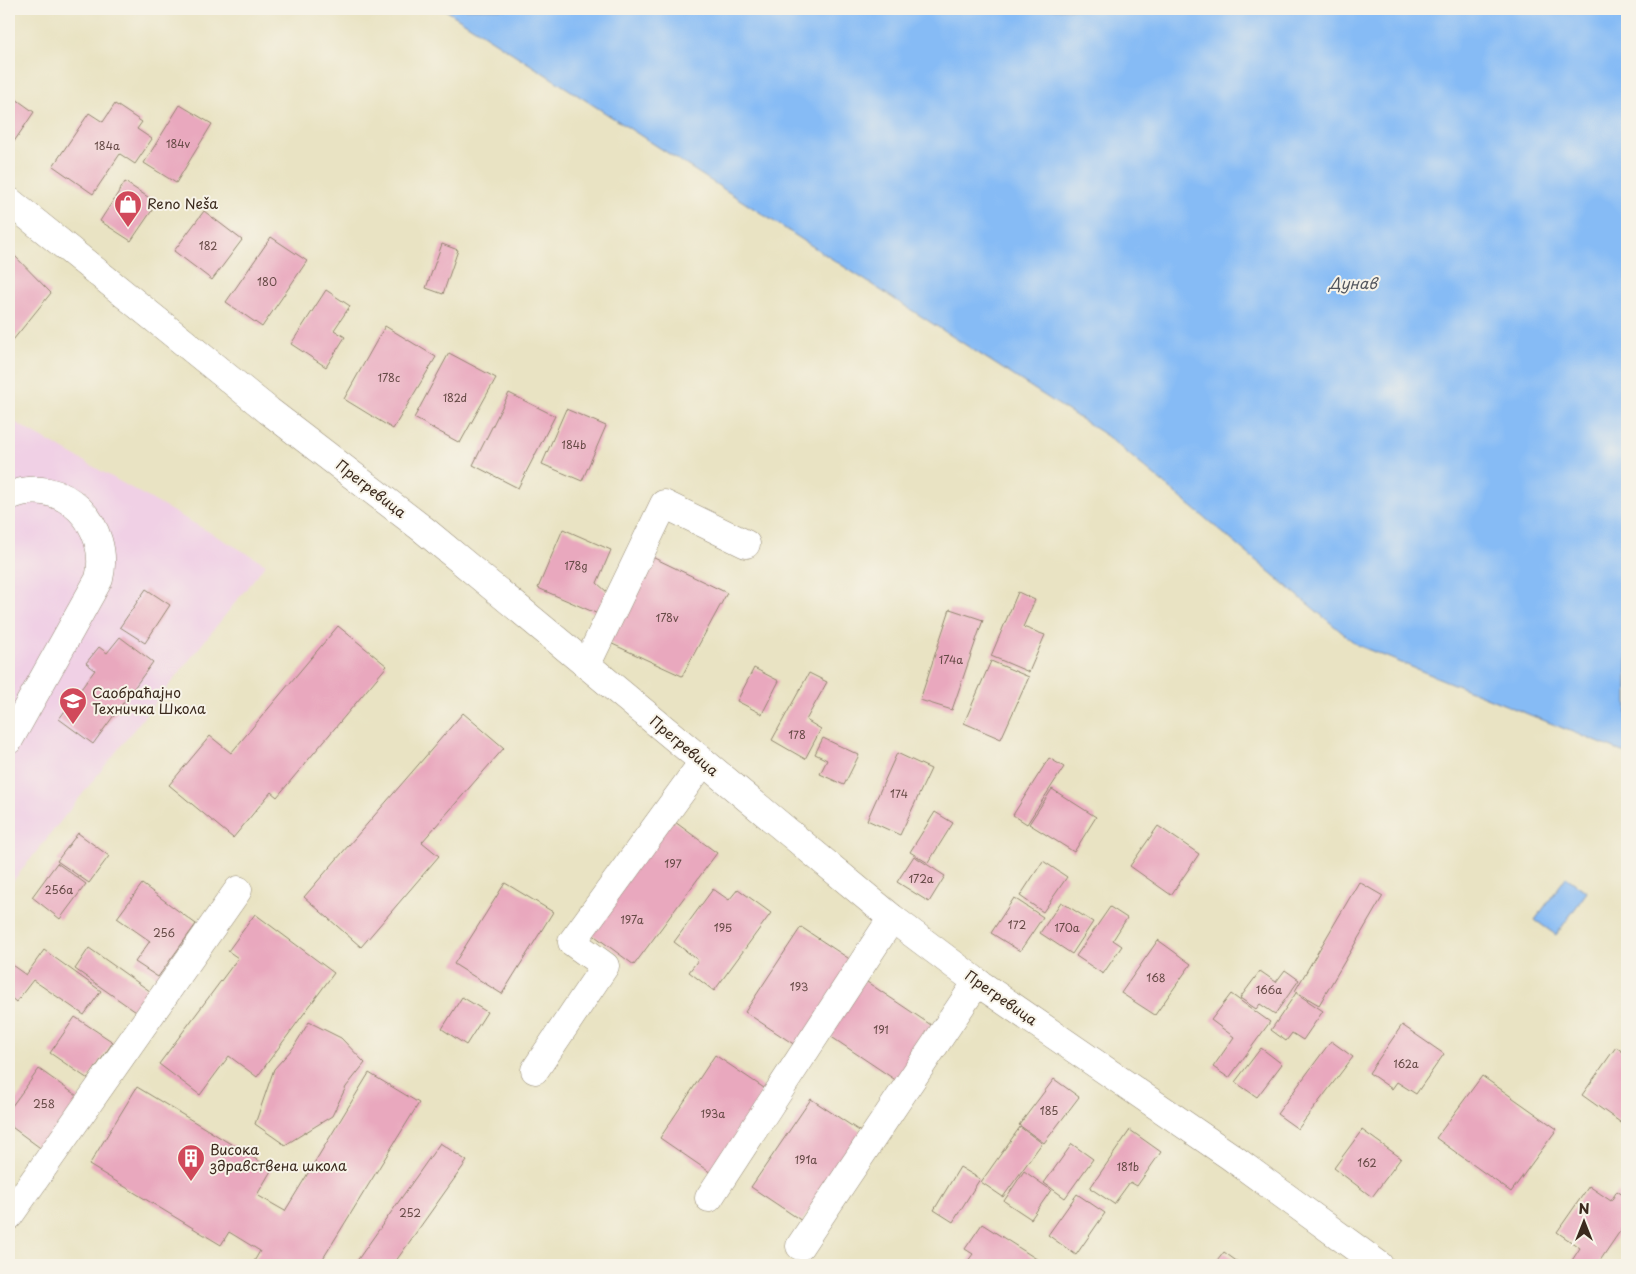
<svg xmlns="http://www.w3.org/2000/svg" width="1636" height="1274" viewBox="0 0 1636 1274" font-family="'Playpen Sans',sans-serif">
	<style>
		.built { fill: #f0d0e5 }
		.water { fill: #86bbf5; stroke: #60728a }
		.building { fill: #e9a8be }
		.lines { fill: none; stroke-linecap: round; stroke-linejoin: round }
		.minor-casing { stroke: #928670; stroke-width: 29 }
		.minor { stroke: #fff; stroke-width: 28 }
		.labels { text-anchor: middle; stroke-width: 4; stroke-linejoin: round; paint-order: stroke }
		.number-label { font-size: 11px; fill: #664a46 }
		.poi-label { font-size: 14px; fill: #3b2a1e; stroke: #f7f3e8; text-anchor: start }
		.street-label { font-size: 14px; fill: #3b2a1e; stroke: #f7f3e8 }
		.water-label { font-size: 15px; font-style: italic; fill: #52565e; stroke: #f7f3e8 }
	</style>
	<rect width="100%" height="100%" fill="#f7f3e8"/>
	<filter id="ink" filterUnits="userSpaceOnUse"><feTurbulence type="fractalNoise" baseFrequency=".02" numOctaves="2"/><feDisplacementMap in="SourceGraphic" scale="10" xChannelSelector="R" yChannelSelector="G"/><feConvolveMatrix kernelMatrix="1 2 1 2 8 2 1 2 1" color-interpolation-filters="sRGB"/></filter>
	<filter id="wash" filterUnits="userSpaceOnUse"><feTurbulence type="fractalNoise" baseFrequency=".0096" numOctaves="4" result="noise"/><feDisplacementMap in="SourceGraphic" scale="20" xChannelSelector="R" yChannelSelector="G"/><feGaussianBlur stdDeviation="1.12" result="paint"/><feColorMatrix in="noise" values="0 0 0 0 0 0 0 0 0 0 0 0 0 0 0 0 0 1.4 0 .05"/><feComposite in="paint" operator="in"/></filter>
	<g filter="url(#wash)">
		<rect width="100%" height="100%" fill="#e9e3c3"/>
		<path class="built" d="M9 419 266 564 9 886Z"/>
		<g class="water">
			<path d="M444 9H1627V754L1357 645 1107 436Z"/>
			<path d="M1566 877 1587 892 1556 935 1535 920Z"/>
		</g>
		<g id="blocks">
			<g class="building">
				<path d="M9 94 34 112 9 149Z"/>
				<path d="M115 104 142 122 137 129 152 139 135 164 120 154 93 194 53 166 89 113 103 122Z"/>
				<path d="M180 105 212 124 176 183 144 163Z"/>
				<path d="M125 182 157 203 131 241 100 221Z"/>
				<path d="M204 211 242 240 212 280 174 251Z"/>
				<path d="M271 237 307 261 262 327 226 302Z"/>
				<path d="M442 244 458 250 443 294 426 288Z"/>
				<path d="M9 250 51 293 9 345Z"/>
				<path d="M326 290 350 306 334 330 345 337 326 367 291 344Z"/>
				<path d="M385 326 436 357 393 429 344 399Z"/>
				<path d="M449 353 496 378 460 443 414 418Z"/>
				<path d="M509 393 555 416 518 488 473 465Z"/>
				<path d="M566 409 606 426 582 481 542 464Z"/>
				<path d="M563 529 611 550 597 583 607 592 598 614 538 588Z"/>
				<path d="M650 556 727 593 682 676 608 642Z"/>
				<path d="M146 589 170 605 145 643 120 627Z"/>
				<path d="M1018 592 1035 600 1023 627 1045 635 1029 672 991 656Z"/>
				<path d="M950 609 983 620 952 710 920 700Z"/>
				<path d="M338 626 387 666 277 797 271 792 233 838 169 785 210 736 231 753Z"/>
				<path d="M120 637 153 662 93 744 59 719 95 670 86 663 99 647 107 653Z"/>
				<path d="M991 661 1029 677 1001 739 964 723Z"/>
				<path d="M754 668 779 681 762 714 737 701Z"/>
				<path d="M809 673 827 682 806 720 821 729 805 759 772 740Z"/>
				<path d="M463 713 504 748 422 842 439 856 361 947 304 897Z"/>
				<path d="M823 738 859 755 844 785 820 774 827 760 815 754Z"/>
				<path d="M897 753 931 769 900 835 867 820Z"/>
				<path d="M1049 758 1064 767 1027 824 1013 815Z"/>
				<path d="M1052 789 1096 817 1074 852 1029 824Z"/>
				<path d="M935 812 953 823 928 863 910 852Z"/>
				<path d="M671 819 717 853 634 965 588 931Z"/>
				<path d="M1158 826 1199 854 1171 895 1130 866Z"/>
				<path d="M78 833 109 856 89 883 57 861Z"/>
				<path d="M914 856 945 876 929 902 897 882Z"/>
				<path d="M1043 861 1067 877 1043 912 1020 896Z"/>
				<path d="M57 863 86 884 60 919 32 897Z"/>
				<path d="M1359 882 1383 896 1319 1005 1295 991Z"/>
				<path d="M505 883 553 912 502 994 454 964Z"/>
				<path d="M142 884 196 924 158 977 135 962 150 941 117 918Z"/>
				<path d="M713 889 729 900 738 889 771 913 714 991 689 972 698 960 674 942Z"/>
				<path d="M1014 898 1043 917 1020 951 991 933Z"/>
				<path d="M1061 902 1093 922 1072 954 1040 933Z"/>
				<path d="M1110 907 1127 918 1113 940 1122 946 1103 974 1076 956Z"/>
				<path d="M255 914 334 973 257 1077 229 1056 200 1095 159 1064 238 958 228 951Z"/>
				<path d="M801 927 854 962 798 1047 745 1012Z"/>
				<path d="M1158 940 1191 964 1155 1015 1121 993Z"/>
				<path d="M89 948 154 994 139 1014 75 969Z"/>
				<path d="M44 950 101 991 84 1015 33 980 16 1002 9 996V963L26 975Z"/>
				<path d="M1285 970 1299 980 1275 1014 1260 1004 1256 1009 1240 998 1260 971 1276 982Z"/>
				<path d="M864 980 934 1027 897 1081 827 1034Z"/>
				<path d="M1296 993 1323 1011 1303 1040 1292 1033 1286 1041 1271 1030Z"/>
				<path d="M1231 994 1270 1022 1229 1078 1213 1067 1234 1037 1211 1020Z"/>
				<path d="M462 997 487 1012 466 1045 442 1029Z"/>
				<path d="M75 1017 113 1042 88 1079 50 1053Z"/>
				<path d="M309 1022 341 1038 365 1063 346 1087 332 1116 285 1145 255 1124 274 1069 293 1048Z"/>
				<path d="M1402 1025 1444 1054 1416 1094 1397 1082 1392 1089 1369 1073Z"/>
				<path d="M1331 1041 1353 1057 1298 1129 1277 1114Z"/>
				<path d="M1616 1047 1627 1055V1127L1582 1095Z"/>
				<path d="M1261 1048 1282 1064 1257 1097 1235 1082Z"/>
				<path d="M715 1055 767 1090 711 1173 660 1138Z"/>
				<path d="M39 1069 80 1098 43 1150 9 1125V1110Z"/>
				<path d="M369 1073 419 1103 319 1265H252L260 1251 229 1232 221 1245 89 1165 137 1087 272 1169 257 1195 285 1211Z"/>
				<path d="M1482 1076 1557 1129 1511 1192 1436 1138Z"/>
				<path d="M1054 1079 1079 1097 1044 1143 1019 1125Z"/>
				<path d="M811 1099 861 1132 802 1221 751 1187Z"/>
				<path d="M1020 1127 1042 1143 1003 1197 981 1182Z"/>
				<path d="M1130 1130 1161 1152 1137 1186 1130 1182 1114 1204 1090 1188Z"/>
				<path d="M1362 1130 1401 1158 1372 1197 1334 1168Z"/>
				<path d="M440 1143 467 1161 393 1265H354Z"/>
				<path d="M1072 1144 1093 1159 1065 1198 1044 1183Z"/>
				<path d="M960 1167 980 1179 953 1222 934 1210Z"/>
				<path d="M1024 1171 1051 1190 1031 1219 1004 1201Z"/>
				<path d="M1589 1186 1611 1201 1617 1191 1627 1198V1221L1597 1265H1569L1580 1248 1557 1232Z"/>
				<path d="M1077 1194 1105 1213 1076 1255 1048 1235Z"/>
				<path d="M982 1224 1046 1265H965L973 1254 965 1249Z"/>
				<path d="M1224 1252 1242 1265H1214Z"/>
			</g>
		</g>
	</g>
	<g filter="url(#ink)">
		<use href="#blocks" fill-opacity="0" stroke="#928670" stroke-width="1"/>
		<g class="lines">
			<g class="minor-casing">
				<g id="minor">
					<path d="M9 201 269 411 424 530 892 918 977 982 1230 1156 1379 1265"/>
					<path d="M9 496C63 473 112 526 99 579L9 740"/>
					<path d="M587 664 664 504 746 544"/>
					<path d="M535 1070 605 966 572 942 703 762"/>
					<path d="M709 1198 892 918"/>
					<path d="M9 1216 238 890"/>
					<path d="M800 1246 977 982"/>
				</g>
			</g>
			<use href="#minor" class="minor"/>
		</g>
	</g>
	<defs>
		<g id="shop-pin" transform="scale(1.4375)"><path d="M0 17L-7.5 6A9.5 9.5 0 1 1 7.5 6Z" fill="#d1495b" stroke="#f7f3e8"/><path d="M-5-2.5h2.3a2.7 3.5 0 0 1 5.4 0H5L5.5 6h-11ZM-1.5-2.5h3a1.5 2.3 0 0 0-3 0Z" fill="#fff"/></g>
		<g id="school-pin" transform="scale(1.4375)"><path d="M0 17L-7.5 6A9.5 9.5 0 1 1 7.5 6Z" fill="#d1495b" stroke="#f7f3e8"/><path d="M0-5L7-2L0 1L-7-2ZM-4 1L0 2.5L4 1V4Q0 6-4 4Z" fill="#fff"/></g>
		<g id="building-pin" transform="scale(1.4375)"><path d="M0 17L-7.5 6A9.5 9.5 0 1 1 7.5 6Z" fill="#d1495b" stroke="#f7f3e8"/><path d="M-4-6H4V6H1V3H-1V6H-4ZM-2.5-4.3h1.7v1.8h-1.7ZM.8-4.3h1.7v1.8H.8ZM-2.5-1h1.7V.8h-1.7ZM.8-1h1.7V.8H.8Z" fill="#fff"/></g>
	</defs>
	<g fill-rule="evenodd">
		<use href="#shop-pin" x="128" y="204"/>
		<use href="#school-pin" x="73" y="701"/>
		<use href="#building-pin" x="191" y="1158"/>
	</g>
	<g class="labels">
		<g class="number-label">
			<text x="178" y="148">184v</text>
			<text x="107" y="150">184a</text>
			<text x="208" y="250">182</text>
			<text x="267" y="286">180</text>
			<text x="389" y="382">178c</text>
			<text x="455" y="402">182d</text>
			<text x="574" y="449">184b</text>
			<text x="576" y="570">178g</text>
			<text x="667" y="622">178v</text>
			<text x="951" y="664">174a</text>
			<text x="797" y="739">178</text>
			<text x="899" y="798">174</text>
			<text x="673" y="868">197</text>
			<text x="921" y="883">172a</text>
			<text x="59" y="894">256a</text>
			<text x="632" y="924">197a</text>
			<text x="1017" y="929">172</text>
			<text x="723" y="932">195</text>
			<text x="1067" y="932">170a</text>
			<text x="164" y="937">256</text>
			<text x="1156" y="982">168</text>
			<text x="799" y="991">193</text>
			<text x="1269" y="994">166a</text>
			<text x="881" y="1034">191</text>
			<text x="1406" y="1068">162a</text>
			<text x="44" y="1108">258</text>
			<text x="1049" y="1115">185</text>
			<text x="713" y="1118">193a</text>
			<text x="806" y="1164">191a</text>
			<text x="1367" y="1167">162</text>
			<text x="1128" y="1171">181b</text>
			<text x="410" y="1217">252</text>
		</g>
		<g class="poi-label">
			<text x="147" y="209">Reno Neša</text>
			<text x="92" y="698">Саобраћајно<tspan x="92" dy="16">Техничка Школа</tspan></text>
			<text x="210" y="1155">Висока<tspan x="210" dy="16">здравствена школа</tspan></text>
		</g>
		<g class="street-label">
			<text transform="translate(371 489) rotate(38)" y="5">Прегревица</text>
			<text transform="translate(684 746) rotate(40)" y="5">Прегревица</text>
			<text transform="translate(1001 998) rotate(35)" y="5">Прегревица</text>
		</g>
		<g class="water-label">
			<text x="1353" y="289">Дунав</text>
		</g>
	</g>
	<rect width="1636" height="1274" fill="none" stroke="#f7f3e8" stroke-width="30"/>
	<g transform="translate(1584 1222)" stroke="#f7f3e8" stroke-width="4" paint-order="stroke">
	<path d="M0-4L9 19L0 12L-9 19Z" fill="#3b2a1e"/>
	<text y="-8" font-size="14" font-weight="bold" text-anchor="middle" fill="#3b2a1e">N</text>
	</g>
</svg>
